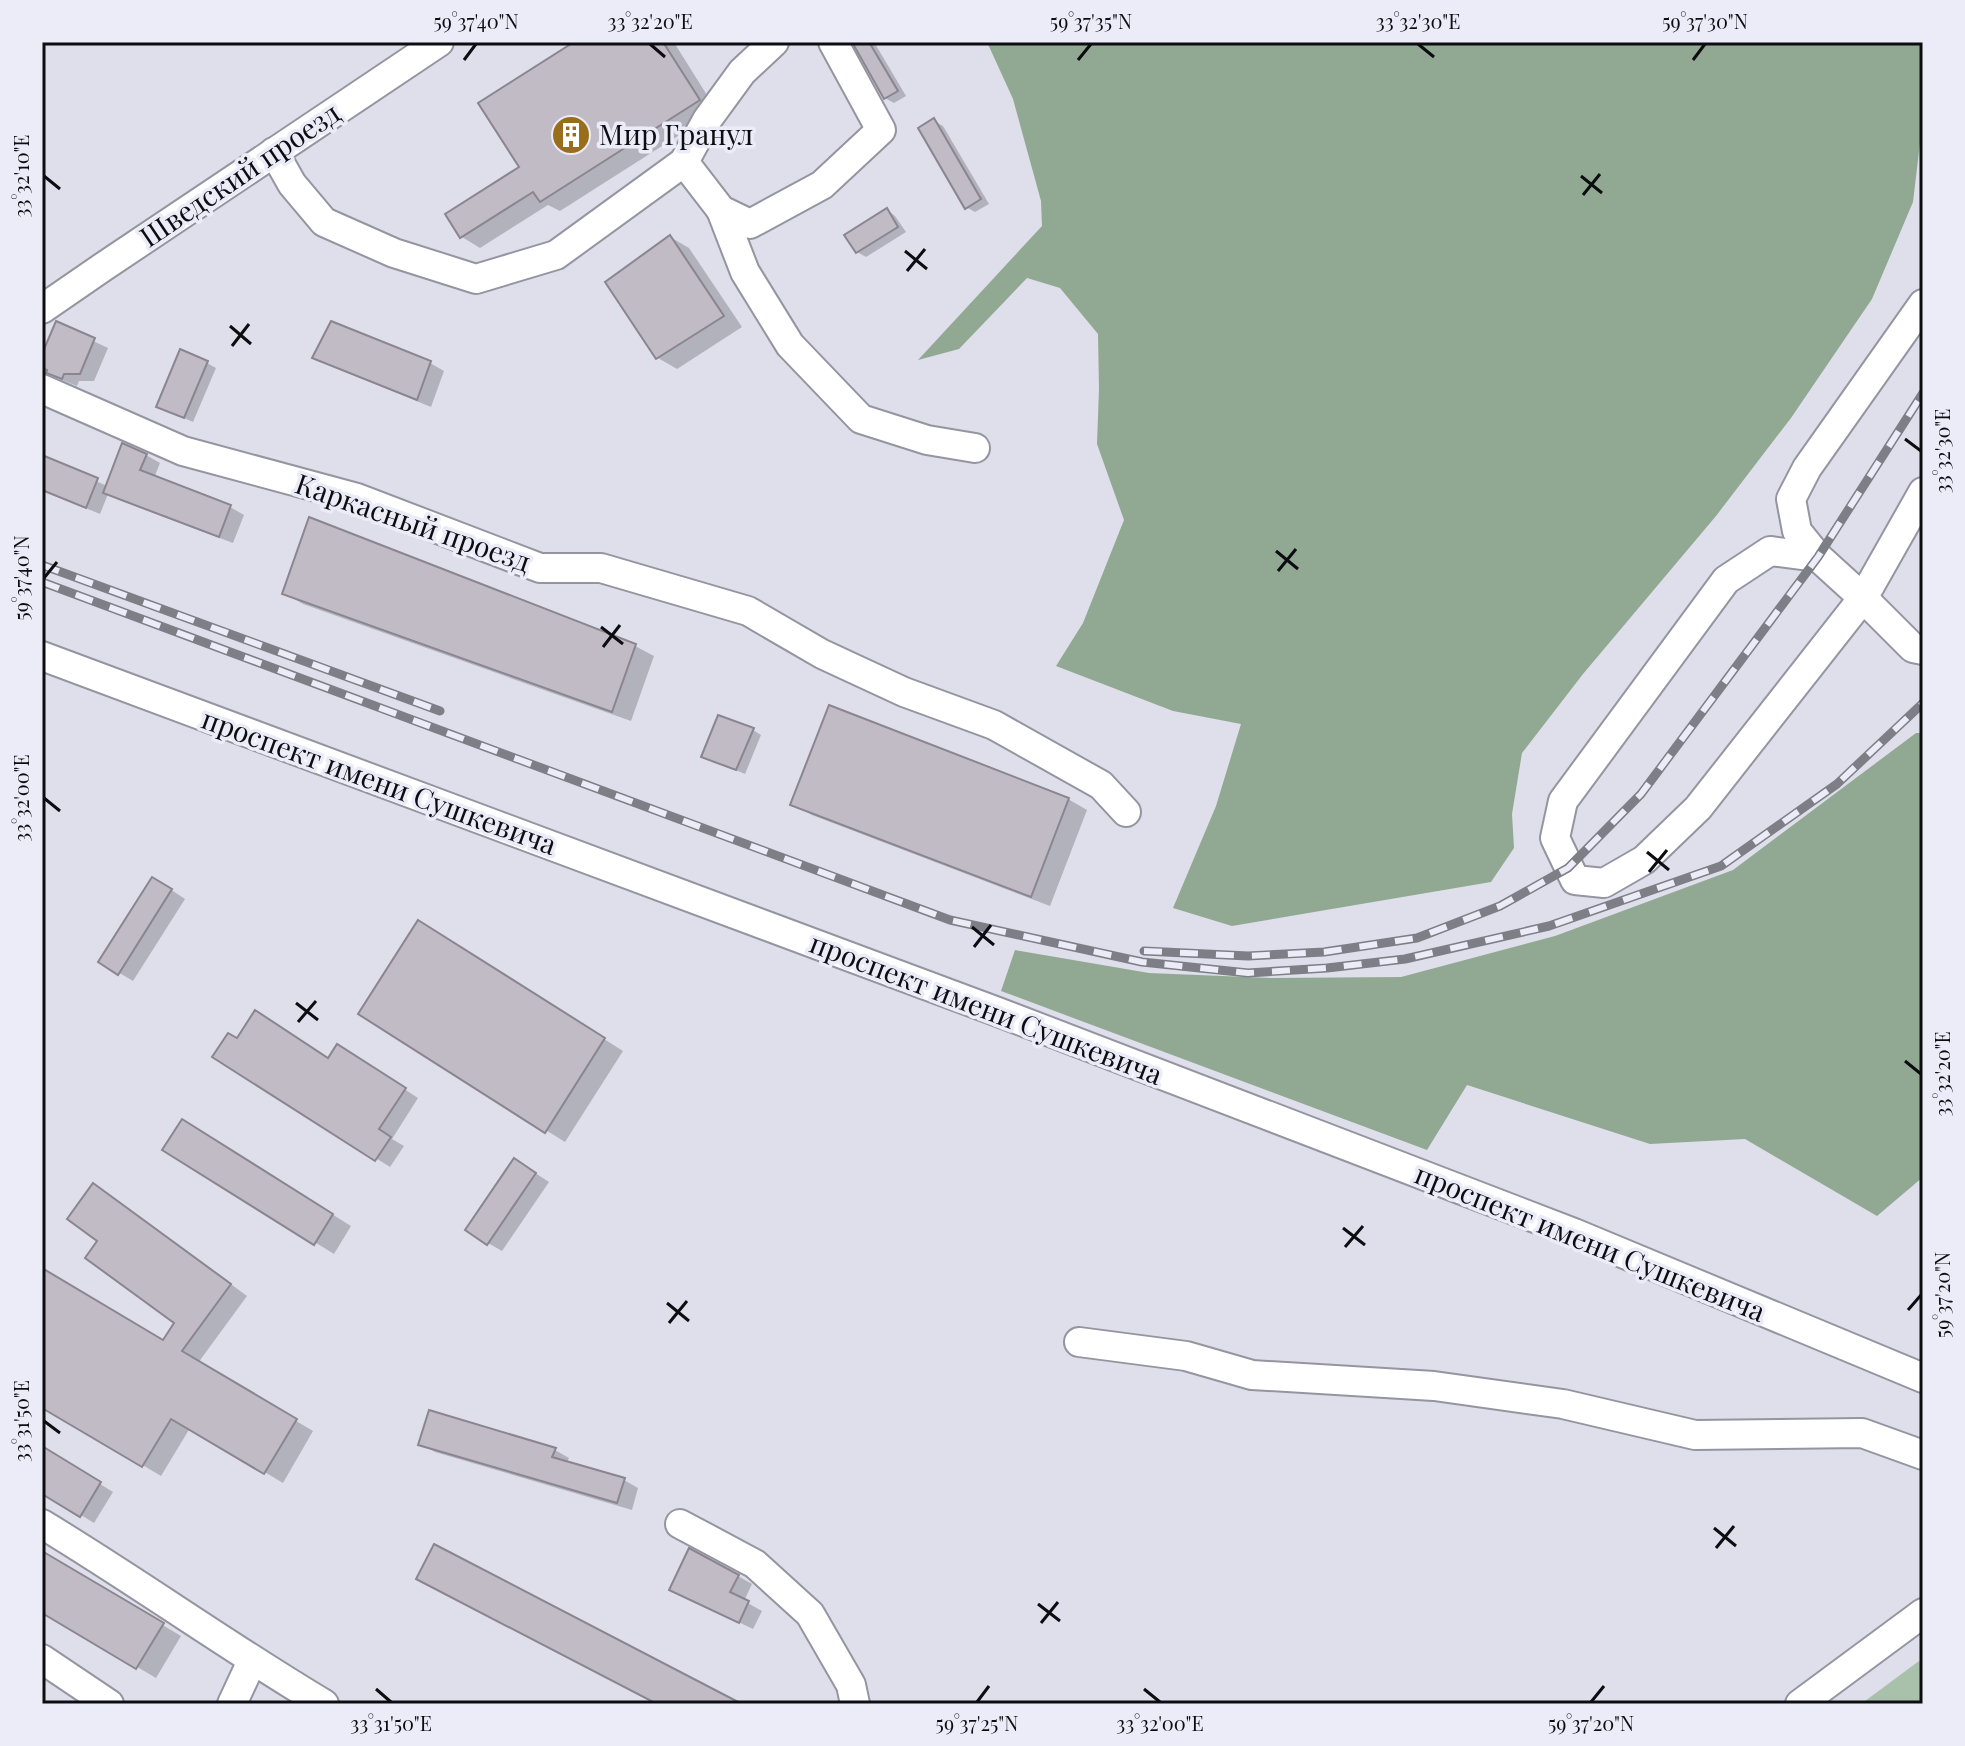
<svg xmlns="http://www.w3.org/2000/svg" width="1965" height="1746" viewBox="0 0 1965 1746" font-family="'Playfair Display',serif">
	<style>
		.green { fill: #a9c1ab }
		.forest { fill: #91a993 }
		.shadow { fill: #0003 }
		.building { fill: #c1bbc6; stroke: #8a858f; stroke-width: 2 }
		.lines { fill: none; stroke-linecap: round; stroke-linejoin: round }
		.minor-casing { stroke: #9495a0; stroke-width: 32 }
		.minor { stroke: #fff; stroke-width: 28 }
		.rail-casing { stroke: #7d7e86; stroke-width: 9 }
		.rail { stroke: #ebecf8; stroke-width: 6; stroke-dasharray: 18; stroke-linecap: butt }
		.ticks { fill: none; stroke: #0d0d11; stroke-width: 3 }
		.labels { text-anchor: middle; stroke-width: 7; stroke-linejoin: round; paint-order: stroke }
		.poi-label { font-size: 28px; fill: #0d0d11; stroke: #ebecf8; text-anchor: start }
		.street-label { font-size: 28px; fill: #0d0d11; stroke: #ebecf8 }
		.neatline { fill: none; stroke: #0d0d11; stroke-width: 3 }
		.ticks-label { font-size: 20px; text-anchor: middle; fill: #0d0d11 }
	</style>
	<rect width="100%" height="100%" fill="#dedfeb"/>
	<path class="green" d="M1919 1661 1923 1667V1704H1861Z"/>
	<g class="forest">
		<path d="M987 42H1923V118L1913 202 1872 299 1791 418 1716 516 1583 674 1522 753 1512 814 1514 848 1491 882 1232 926 1173 908 1216 806 1241 724 1173 711 1056 666 1083 623 1124 520 1097 444 1099 389 1098 334 1060 288 1027 278 959 349 918 360 1042 226 1041 201 1013 99Z"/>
		<path d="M1916 733H1923V1177L1877 1216 1745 1139 1650 1144 1467 1085 1427 1150 1001 991 1015 950 1149 973 1271 978 1401 977 1555 936 1733 870Z"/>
	</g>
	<g class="shadow">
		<path d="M578 42H678L675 44 717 111 560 211 548 205 480 248 462 237 448 215 522 168Z"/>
		<path d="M853 42H874L906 96 894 103 885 98Z"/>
		<path d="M934 121 943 126 989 204 975 212 966 207Z"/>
		<path d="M887 210 895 216 906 232 866 257 857 252Z"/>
		<path d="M670 237 689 248 742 327 677 369 658 358Z"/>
		<path d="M57 324 108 348 94 381H79L77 386 62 380 42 366V359Z"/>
		<path d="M314 358 430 363 444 371 431 407 328 365Z"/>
		<path d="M207 363 216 368 193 422 168 411Z"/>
		<path d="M146 455 160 463 154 478 230 507 244 515 233 543 119 500 108 494 100 514 42 490V457L107 486Z"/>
		<path d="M284 593 635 646 654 656 631 721 303 604Z"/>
		<path d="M753 730 761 735 745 774 703 756Z"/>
		<path d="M1068 799 1087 810 1050 906 812 815 793 804Z"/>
		<path d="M167 887 185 899 133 981 101 962Z"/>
		<path d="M437 933 623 1051 565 1142 360 1014Z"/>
		<path d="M238 1041 329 1060 352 1055 418 1098 392 1139 404 1146 390 1167 215 1057Z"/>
		<path d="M202 1133 351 1226 334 1254 165 1150Z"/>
		<path d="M529 1169 549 1182 502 1251 488 1243Z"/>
		<path d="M94 1186 111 1196 247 1296 198 1363 313 1431 283 1483 190 1428 161 1476 42 1405V1270L164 1343 177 1323 100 1241Z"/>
		<path d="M421 1444 555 1450 569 1458 567 1462 624 1480 638 1488 632 1510 435 1452Z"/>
		<path d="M42 1448 113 1492 94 1523 42 1491Z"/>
		<path d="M42 1553 181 1636 156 1678 42 1611Z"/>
		<path d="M738 1576 752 1584 744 1601 762 1611 753 1629 686 1597Z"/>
	</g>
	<g class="building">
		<path d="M574 42H663L700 100 540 202 533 192 460 238 445 214 519 167 478 103Z"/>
		<path d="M852 42H869L898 91 884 99Z"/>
		<path d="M934 118 981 199 965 209 918 128Z"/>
		<path d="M887 208 898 227 856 253 844 235Z"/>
		<path d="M670 235 724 316 656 359 605 282Z"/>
		<path d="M56 321 95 338 80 374H64L62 379 46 373 47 370 42 368V354Z"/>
		<path d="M331 321 431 361 417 400 312 358Z"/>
		<path d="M180 349 208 361 184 418 156 407Z"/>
		<path d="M122 443 147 454 140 470 231 505 219 537 103 493Z"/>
		<path d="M42 455 98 478 86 508 42 490Z"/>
		<path d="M309 517 636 644 612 712 282 594Z"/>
		<path d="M829 705 1069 798 1031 897 790 805Z"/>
		<path d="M718 715 754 728 736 770 701 757Z"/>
		<path d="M152 877 172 889 118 975 98 962Z"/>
		<path d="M418 920 605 1038 545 1133 358 1014Z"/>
		<path d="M255 1010 328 1058 337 1044 406 1088 379 1129 391 1137 375 1161 212 1057 228 1033 237 1038Z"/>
		<path d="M182 1119 333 1214 314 1245 162 1150Z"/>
		<path d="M514 1158 536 1173 487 1245 465 1230Z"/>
		<path d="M93 1183 231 1284 182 1351 297 1419 264 1474 171 1419 142 1467 42 1408V1268L163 1340 174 1323 85 1258 97 1241 67 1219Z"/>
		<path d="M429 1410 556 1448 552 1457 625 1478 617 1503 418 1445Z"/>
		<path d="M42 1446 101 1482 80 1517 42 1494Z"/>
		<path d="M434 1544 742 1704H657L416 1579Z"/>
		<path d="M689 1548 739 1575 730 1592 749 1601 739 1623 669 1590Z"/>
		<path d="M42 1551 164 1623 136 1669 42 1613Z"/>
	</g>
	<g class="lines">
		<g class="minor-casing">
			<g id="minor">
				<path d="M274 152 292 184 324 222 394 253 476 279 556 255 684 162 721 210 750 224 822 185 881 130 833 42"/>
				<path d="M684 162 707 120 742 72 774 42"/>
				<path d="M721 210 745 272 790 345 861 419 927 440 975 448"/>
				<path d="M42 309 103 267 439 42"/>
				<path d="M42 389 183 451 357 498 540 568H601L748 611 822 654 904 692 994 725 1101 785 1126 812"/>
				<path d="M1923 492 1863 598 1698 808 1644 860 1604 883 1575 880 1555 838 1563 801 1726 580 1770 551 1818 557 1863 598 1913 648 1923 650"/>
				<path d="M1818 557 1797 531 1791 499 1807 468 1923 304"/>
				<path d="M42 656 998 1012 1574 1233 1923 1378"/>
				<path d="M1079 1342 1186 1356 1252 1375 1434 1386 1563 1404 1695 1435 1862 1433 1923 1455"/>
				<path d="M42 1524C138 1582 228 1647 324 1704"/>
				<path d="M680 1524 755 1564 810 1614 851 1685 855 1704"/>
				<path d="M42 1659 109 1704"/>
				<path d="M232 1704 252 1661"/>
				<path d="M1800 1704 1923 1613"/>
			</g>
		</g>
		<use href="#minor" class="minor"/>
		<g class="rail-casing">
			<g id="rail">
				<path d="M42 565 440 711"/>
				<path d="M42 582 950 920 1142 962 1248 973 1327 968 1405 959 1549 926 1721 866 1837 784 1923 703"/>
				<path d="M1144 951 1248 956 1324 952 1417 938 1500 906 1568 868 1641 794 1818 557 1923 393"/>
			</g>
		</g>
		<use href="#rail" class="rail"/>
	</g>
	<path class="ticks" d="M650 44 665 57M1418 44 1434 57M464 60 476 44M1078 60 1091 44M1693 60 1705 44M44 176 60 189M1581 176 1602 193M1583 195 1600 174M905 251 927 269M907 271 925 249M230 326 251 344M232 346 249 324M1905 439 1921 451M1276 551 1298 569M1278 571 1296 549M44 578 57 562M601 627 623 644M603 647 620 625M44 798 60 811M1647 852 1669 870M1649 872 1667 850M972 927 994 945M974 947 991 925M296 1003 318 1020M298 1022 316 1001M1905 1061 1921 1074M1343 1228 1365 1245M1345 1247 1363 1226M667 1303 689 1321M1908 1310 1921 1295M669 1323 687 1301M44 1421 60 1433M1714 1528 1736 1546M1716 1548 1734 1526M1038 1604 1060 1621M1041 1623 1058 1602M376 1689 391 1702M1144 1689 1160 1702M977 1702 989 1686M1591 1702 1604 1686"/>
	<defs>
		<g id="building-disc" transform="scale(2)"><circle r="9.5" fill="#986e1b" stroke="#ebecf8"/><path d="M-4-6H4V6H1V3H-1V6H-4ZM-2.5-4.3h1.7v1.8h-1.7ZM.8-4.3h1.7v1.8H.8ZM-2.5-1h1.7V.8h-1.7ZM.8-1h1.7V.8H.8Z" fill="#fff"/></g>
	</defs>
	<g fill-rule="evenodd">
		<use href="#building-disc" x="571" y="135"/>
	</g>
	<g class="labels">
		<g class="poi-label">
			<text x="599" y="145">Мир Гранул</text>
		</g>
		<g class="street-label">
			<text transform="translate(240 175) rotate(-34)" y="10">Шведский проезд</text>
			<text transform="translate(413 523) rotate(19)" y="10">Каркасный проезд</text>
			<text transform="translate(379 782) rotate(20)" y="10">проспект имени Сушкевича</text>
			<text transform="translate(986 1009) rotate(21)" y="10">проспект имени Сушкевича</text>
			<text transform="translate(1590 1243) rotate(22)" y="10">проспект имени Сушкевича</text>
		</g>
	</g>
	<rect width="1965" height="1746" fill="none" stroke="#ebecf8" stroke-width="88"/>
	<rect x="44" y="44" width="1877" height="1658" class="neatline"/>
	<g class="ticks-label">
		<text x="476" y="29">59°37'40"N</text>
		<text x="650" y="29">33°32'20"E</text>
		<text x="1091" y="29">59°37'35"N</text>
		<text x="1418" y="29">33°32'30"E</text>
		<text x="1705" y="29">59°37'30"N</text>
		<text transform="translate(22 176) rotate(-90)" y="7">33°32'10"E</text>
		<text transform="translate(1943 451) rotate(-90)" y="7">33°32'30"E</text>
		<text transform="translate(22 578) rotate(-90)" y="7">59°37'40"N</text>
		<text transform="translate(22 798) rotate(-90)" y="7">33°32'00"E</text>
		<text transform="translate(1943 1074) rotate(-90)" y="7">33°32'20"E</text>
		<text transform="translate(1943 1295) rotate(-90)" y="7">59°37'20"N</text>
		<text transform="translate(22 1421) rotate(-90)" y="7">33°31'50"E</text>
		<text x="391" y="1731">33°31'50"E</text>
		<text x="977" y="1731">59°37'25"N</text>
		<text x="1160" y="1731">33°32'00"E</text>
		<text x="1591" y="1731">59°37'20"N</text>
	</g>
</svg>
